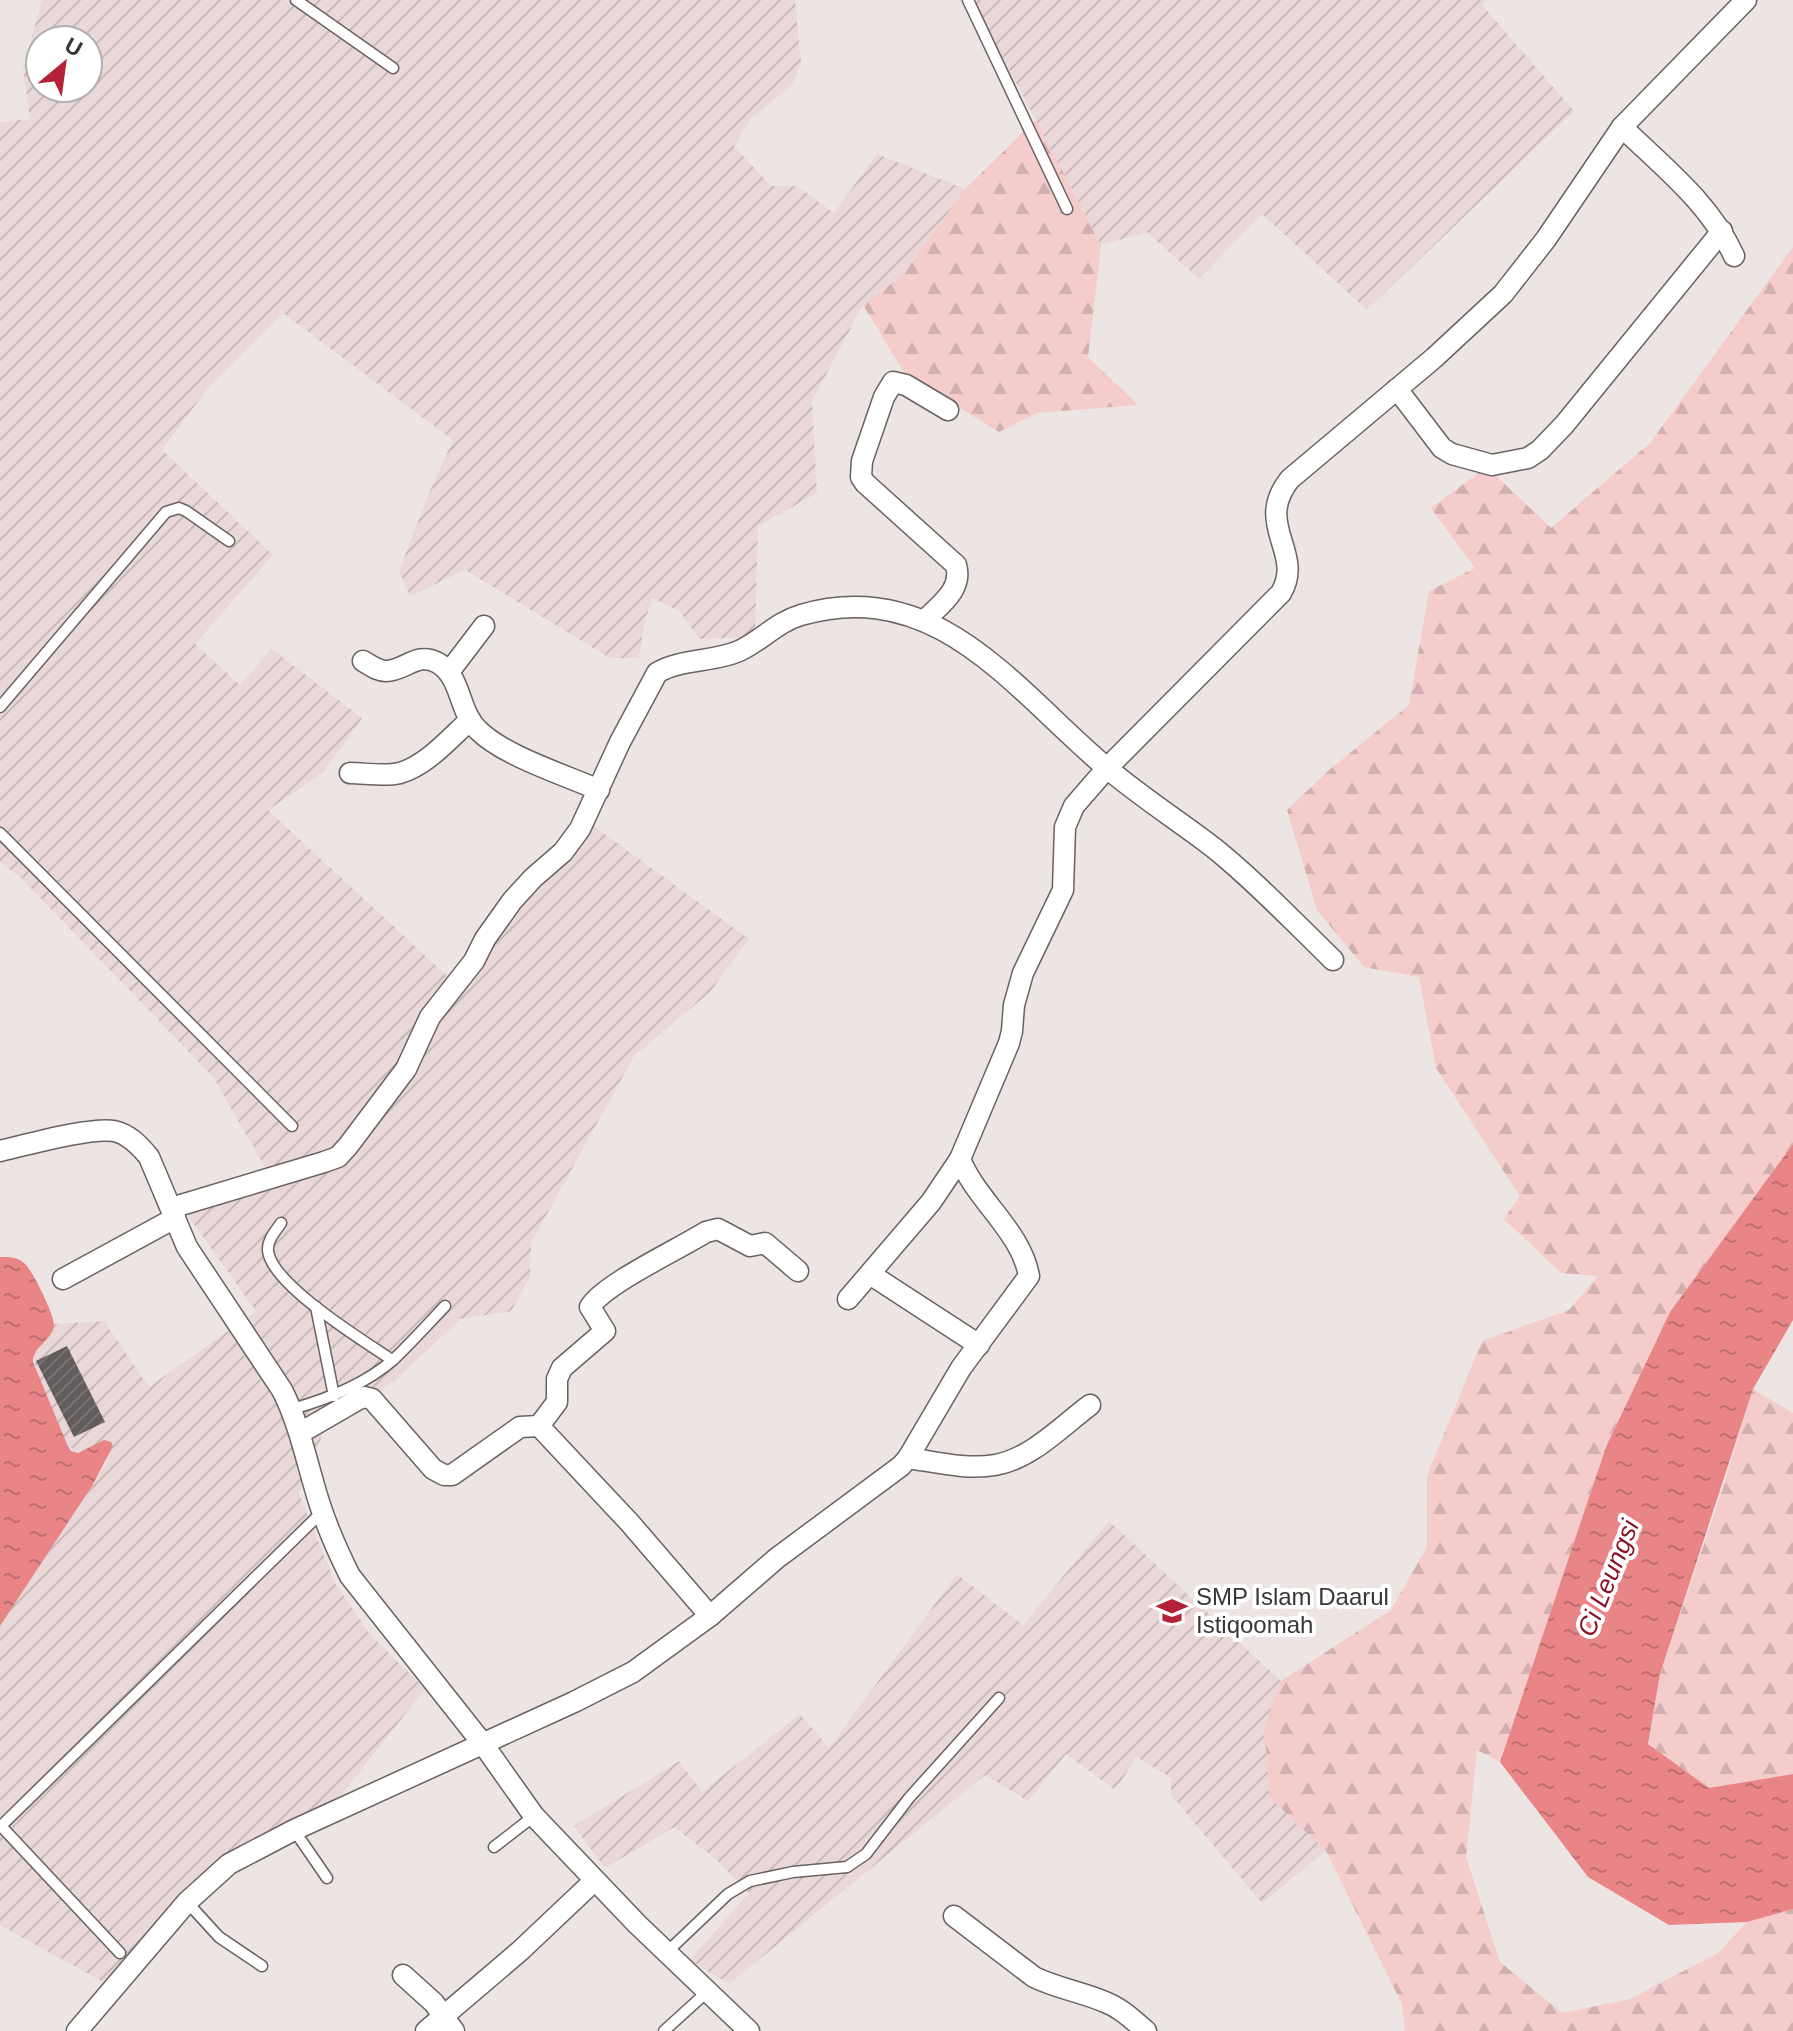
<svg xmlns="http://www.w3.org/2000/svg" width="1793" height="2031" viewBox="0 0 1793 2031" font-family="Arial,sans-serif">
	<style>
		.industrial { fill: url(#industrial-furrows); fill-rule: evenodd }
		.forest { fill: url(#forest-firs) }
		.water { fill: url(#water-ripples) }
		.building { fill: url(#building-hatch) }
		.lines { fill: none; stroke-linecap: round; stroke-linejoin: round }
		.lane-casing { stroke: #696261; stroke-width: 13 }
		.street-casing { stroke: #696261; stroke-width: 23 }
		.lane { stroke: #fff; stroke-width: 10 }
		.street { stroke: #fff; stroke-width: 20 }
		.labels { text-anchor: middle; stroke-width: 8; stroke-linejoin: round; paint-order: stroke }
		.poi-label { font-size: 24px; fill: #3a3636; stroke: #fff; text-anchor: start }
		.water-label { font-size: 26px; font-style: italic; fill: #891126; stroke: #fff }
	</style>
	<defs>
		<pattern id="industrial-furrows" width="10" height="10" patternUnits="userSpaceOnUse" patternTransform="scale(2)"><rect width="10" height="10" fill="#ead8d8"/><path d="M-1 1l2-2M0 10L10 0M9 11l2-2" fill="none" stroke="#c9baba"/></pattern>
		<pattern id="forest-firs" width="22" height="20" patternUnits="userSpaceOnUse" patternTransform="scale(2)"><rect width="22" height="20" fill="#f3cccb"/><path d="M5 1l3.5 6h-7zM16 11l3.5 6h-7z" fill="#d1b0af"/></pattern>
		<pattern id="water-ripples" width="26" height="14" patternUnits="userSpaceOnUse" patternTransform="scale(2)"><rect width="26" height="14" fill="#e98587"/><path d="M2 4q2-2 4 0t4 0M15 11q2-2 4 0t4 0" fill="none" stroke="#be6e6f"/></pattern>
		<pattern id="building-hatch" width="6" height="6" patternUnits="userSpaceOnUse" patternTransform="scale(2)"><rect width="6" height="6" fill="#635c5c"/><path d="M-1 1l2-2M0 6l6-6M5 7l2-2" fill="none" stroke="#767171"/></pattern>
	</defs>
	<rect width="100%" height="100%" fill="#ede5e4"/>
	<g class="industrial">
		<path d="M42 0H795L801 62 792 85 751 118 734 146 771 186H797L834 213 877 154 965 189 903 275 863 305 812 401 817 493 758 526 755 637 699 639 680 611 652 598 644 625 639 658H610L465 570 410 596 399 571 429 493 453 440 283 313 207 389 162 450 273 555 195 644 240 685 272 649 362 718 323 773 268 810 458 986 584 819 749 939 710 992 634 1056 531 1243 530 1277 511 1311 460 1319 396 1380 325 1428 299 1494 335 1583 369 1633 425 1689 332 1807 230 1852 187 1896 114 1988 0 1925V1626L109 1459 84 1452H75L67 1444 37 1375 33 1356 50 1334 54 1324 104 1321 149 1387 256 1311 186 1213 229 1192 276 1187 214 1078 22 879 0 862V122L30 119 23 69ZM40 40H88V88H40Z"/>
		<path d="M973 0H1487L1482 5 1574 111 1367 310 1262 214 1199 279 1147 232 1101 245Z"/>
		<path d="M1109 1521 1281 1681 1264 1729 1270 1798 1326 1851 1262 1903 1171 1795V1778L1137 1757 1115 1790 1066 1754 1028 1801 985 1775 729 1984 690 1960 749 1893 717 1860 674 1827 605 1868 574 1826 679 1761 702 1792 800 1714 829 1748 957 1574 1023 1625Z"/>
	</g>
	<g class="forest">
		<path d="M1036 120 1101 245 1088 357 1138 405 1037 413 999 432 905 374 863 305 903 275 965 189Z"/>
		<path d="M1793 247V1144L1670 1312 1606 1447 1500 1762 1477 1750 1466 1857 1500 1962 1562 2013 1630 1999 1718 1953 1747 1922 1793 1909V2031H1405L1402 2004 1326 1851 1270 1798 1264 1729 1281 1681 1391 1610 1427 1547V1476L1482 1341 1569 1310 1598 1276 1561 1273 1504 1219 1520 1196 1436 1068 1419 977 1364 967 1317 910 1287 810 1328 771 1409 705 1429 591 1475 568 1431 508 1487 467 1551 528 1650 443Z"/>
		<path d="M1753 1389 1793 1413V1774L1709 1788 1648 1744 1660 1674 1722 1491Z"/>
	</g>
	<g class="water">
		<path d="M1793 1144V1320L1753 1389 1660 1674 1648 1744 1709 1788 1793 1774V1909L1747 1922 1669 1925 1588 1877 1500 1762 1606 1447 1670 1312Z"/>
		<path d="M0 1257C9 1257 17 1257 24 1263 32 1269 54 1314 54 1325 53 1340 33 1346 33 1362L67 1444 71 1451 78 1453 104 1440 111 1442 113 1446 92 1486 0 1626Z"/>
	</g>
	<path class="building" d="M67 1346 105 1422 74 1437 36 1361Z"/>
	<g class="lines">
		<g class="lane-casing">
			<g id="lane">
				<path d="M296 0 393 68"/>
				<path d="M968 0 1067 209"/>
				<path d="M0 707 166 512 179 508 186 511 229 541"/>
				<path d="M0 833 292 1126"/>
				<path d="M281 1223C275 1232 267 1240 268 1251 272 1285 364 1341 392 1360"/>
				<path d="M316 1307 334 1396"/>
				<path d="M292 1409C328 1399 364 1385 393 1360 411 1343 428 1324 445 1306"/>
				<path d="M0 1825 120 1953"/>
				<path d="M0 1827 322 1512"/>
				<path d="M294 1830 327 1878"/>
				<path d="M494 1847 534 1816"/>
				<path d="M187 1902 219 1937 262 1966"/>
				<path d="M667 1952 728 1894 750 1881 793 1872 847 1867 866 1854 909 1798 999 1698"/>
				<path d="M664 2031 708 1991"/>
			</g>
		</g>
		<g class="street-casing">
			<g id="street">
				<path d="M1622 127C1663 167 1710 203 1734 256"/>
				<path d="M1397 389 1442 448 1452 454 1492 465 1528 458 1540 450 1564 425 1722 231"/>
				<path d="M925 620C941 604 963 589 956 565L865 483 861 477 862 461 884 397 893 382 906 385 948 410"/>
				<path d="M363 661C370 665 377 671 386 671 405 671 417 651 438 663 462 677 458 711 478 730 504 756 565 775 599 790"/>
				<path d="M449 672 484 626"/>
				<path d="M350 773C365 773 384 777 400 773 427 765 449 739 470 720"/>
				<path d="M0 1151C26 1145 90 1127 114 1131 129 1134 140 1146 149 1157L187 1247 282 1390C300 1425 307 1464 319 1502 327 1527 338 1552 350 1576L483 1744 534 1816 637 1924 749 2031"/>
				<path d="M171 1208 324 1162 338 1157 348 1146 406 1069 430 1017 474 961 485 939 512 901 533 878 563 852 580 829 620 742 657 673C679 659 714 662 739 651 761 641 777 622 801 615 938 575 1016 692 1107 768 1141 797 1179 821 1214 848 1256 882 1294 922 1333 960"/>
				<path d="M870 1274 979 1345"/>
				<path d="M63 1279 175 1218"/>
				<path d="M848 1299 931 1202 960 1159"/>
				<path d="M539 1426 557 1402V1379L562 1368 605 1331 590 1307C604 1284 679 1249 706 1232L718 1229 750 1246 765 1243 798 1271"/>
				<path d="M300 1433 357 1400 364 1397 372 1399 433 1469 444 1475H452L520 1427 539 1426 629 1522 710 1616"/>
				<path d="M908 1458C936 1462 967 1470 995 1465 1031 1459 1062 1426 1090 1405"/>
				<path d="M954 1916 1034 1977C1056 1988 1082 1992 1105 2002 1121 2008 1133 2020 1146 2031"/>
				<path d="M403 1975 434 2003 454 2031"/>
				<path d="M77 2031 187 1902 229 1864 294 1830 574 1702 633 1672 710 1616 777 1558 901 1466 908 1458 961 1368 1029 1276C1021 1231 976 1200 960 1159L1009 1043 1012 1031 1014 1005 1023 973 1063 890 1065 827 1074 806 1107 768 1281 593C1305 552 1253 525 1290 479L1434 358 1503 294 1546 239 1622 127 1746 0"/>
				<path d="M426 2031 520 1951 594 1881"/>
			</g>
		</g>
		<use href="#lane" class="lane"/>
		<use href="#street" class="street"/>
	</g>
	<defs>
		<g id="school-bare" transform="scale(2.4)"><path d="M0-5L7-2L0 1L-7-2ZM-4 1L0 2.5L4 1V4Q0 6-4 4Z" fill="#b42237" stroke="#fff" stroke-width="2.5" paint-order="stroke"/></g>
	</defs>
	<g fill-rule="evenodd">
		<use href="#school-bare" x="1172" y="1611"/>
	</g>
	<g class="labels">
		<g class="poi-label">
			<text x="1196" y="1605">SMP Islam Daarul<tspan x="1196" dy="28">Istiqoomah</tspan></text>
		</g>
		<g class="water-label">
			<text transform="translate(1608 1578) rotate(-68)" y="9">Ci Leungsi</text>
		</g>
	</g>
	<g transform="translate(64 64) rotate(29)"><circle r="38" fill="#ffffff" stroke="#b0afaf" stroke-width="2"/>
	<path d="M0-6L14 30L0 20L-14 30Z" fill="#b42237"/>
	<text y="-12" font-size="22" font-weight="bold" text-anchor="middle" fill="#3a3636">U</text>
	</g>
</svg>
